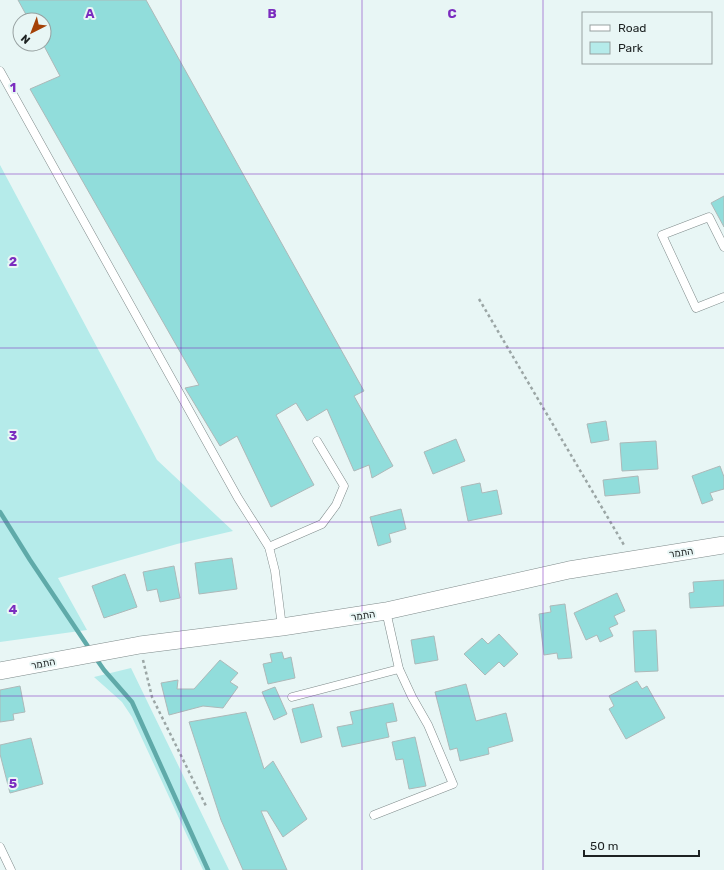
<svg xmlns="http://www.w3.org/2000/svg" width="724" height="870" viewBox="0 0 724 870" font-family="Rubik,'Noto Sans Hebrew',sans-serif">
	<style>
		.green { fill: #b5ebea }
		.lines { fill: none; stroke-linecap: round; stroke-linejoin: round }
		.stream { stroke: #5faaa9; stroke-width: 4.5 }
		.building { fill: #91dddb; stroke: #adb9b9 }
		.lane-casing { stroke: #7f8b8b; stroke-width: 9 }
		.street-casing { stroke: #7f8b8b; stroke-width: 18 }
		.path { stroke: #9ba6a5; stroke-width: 2.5; stroke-dasharray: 3 3; stroke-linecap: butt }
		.lane { stroke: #fff; stroke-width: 8 }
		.street { stroke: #fff; stroke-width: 17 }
		.grid { fill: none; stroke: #7b2cbf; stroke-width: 1; stroke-opacity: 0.55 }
		.labels { text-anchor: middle; stroke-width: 4; stroke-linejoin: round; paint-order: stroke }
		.street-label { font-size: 10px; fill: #1d2222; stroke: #e8f6f5 }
		.grid-label { font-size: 13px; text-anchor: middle; font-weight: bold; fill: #7b2cbf; stroke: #e8f6f5; stroke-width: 4; stroke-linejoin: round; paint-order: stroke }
	</style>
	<rect width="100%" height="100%" fill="#e8f6f5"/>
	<g class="green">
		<path d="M0 165 157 460 233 531 177 544 58 578 87 630 0 642Z"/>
		<path d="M131 668 229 870H203L132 717 122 702 94 677Z"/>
	</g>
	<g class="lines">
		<g class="stream">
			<path d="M0 512 30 560 91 651"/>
			<path d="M95 657 104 670 132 702 208 870"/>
		</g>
	</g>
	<g class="building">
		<path d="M18 0H146L364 391 354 396 393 466 372 478 369 465 354 471 327 409 307 421 296 403 276 415 314 485 271 507 237 436 220 446 185 388 199 385 30 89 60 76 43 44H44V20H29Z"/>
		<path d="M724 196V227L711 203Z"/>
		<path d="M606 421 609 440 591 443 587 424Z"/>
		<path d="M456 439 465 461 433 474 424 452Z"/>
		<path d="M656 441 658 469 622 471 620 443Z"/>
		<path d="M720 466 724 477V489L710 493 713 500 702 504 692 476Z"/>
		<path d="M638 476 640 493 605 496 603 480Z"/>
		<path d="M480 483 482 493 497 490 502 514 468 521 461 487Z"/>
		<path d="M401 509 406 529 389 534 391 542 378 546 370 517Z"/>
		<path d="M232 558 237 589 199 594 195 563Z"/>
		<path d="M174 566 180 598 160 602 157 589 147 591 143 572Z"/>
		<path d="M125 574 137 607 104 618 92 586Z"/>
		<path d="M724 580V606L690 608 689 593 694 592 693 582Z"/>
		<path d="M617 593 625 611 614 616 618 624 609 628 613 636 600 642 597 635 586 640 574 613Z"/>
		<path d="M565 604 572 658 558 659 557 653 544 655 539 614 551 612 550 606Z"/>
		<path d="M656 630 658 671 635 672 633 631Z"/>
		<path d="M499 634 518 654 504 667 499 662 485 675 464 654 482 638 488 644Z"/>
		<path d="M434 636 438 660 415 664 411 640Z"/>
		<path d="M282 652 284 659 291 657 295 678 268 684 263 664 272 662 270 654Z"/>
		<path d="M220 660 238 673 230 682 238 687 223 708 203 706 169 715 161 683 178 680 177 689H194Z"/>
		<path d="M637 681 642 689 647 686 665 718 626 739 609 709 614 706 609 696Z"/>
		<path d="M466 684 476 721 506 713 513 741 488 748 489 754 460 761 457 748 450 750 435 692Z"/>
		<path d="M20 686 25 712 13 714 14 720 0 722V690Z"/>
		<path d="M275 687 287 714 274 720 262 692Z"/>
		<path d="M393 703 397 721 386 723 389 737 342 747 337 727 353 724 350 712Z"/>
		<path d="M313 704 322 737 301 743 292 709Z"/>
		<path d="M246 712 264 769 273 761 307 819 283 837 267 811H261L287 870H243L221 820 189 722Z"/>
		<path d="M415 737 426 786 409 789 403 759 396 760 392 742Z"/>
		<path d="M31 738 43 784 10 793 0 754V745Z"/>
	</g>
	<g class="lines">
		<g class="lane-casing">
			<g id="lane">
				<path d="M0 71 238 498 269 547 275 571 282 627"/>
				<path d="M724 247 709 217 662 235 696 308 724 297"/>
				<path d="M269 547 322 524 336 505 344 486 317 441"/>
				<path d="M292 697 399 669"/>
				<path d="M374 815 453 784 428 725 412 697 399 669 386 611"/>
				<path d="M0 847 11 870"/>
			</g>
		</g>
		<g class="street-casing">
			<path id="street" d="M0 671 140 645 282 627 386 611 569 570 724 545"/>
		</g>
		<g class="path">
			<path d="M479 299 624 545"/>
			<path d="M143 660 152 697 206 806"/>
		</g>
		<use href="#lane" class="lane"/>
		<use href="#street" class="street"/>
	</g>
	<path class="grid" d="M181 0V870M362 0V870M543 0V870M0 174H724M0 348H724M0 522H724M0 696H724"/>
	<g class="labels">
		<g class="street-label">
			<text transform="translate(681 552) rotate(-9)" y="4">התמר</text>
			<text transform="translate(363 615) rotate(-9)" y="4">התמר</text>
			<text transform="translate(43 663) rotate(-11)" y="4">התמר</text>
		</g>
	</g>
	<g class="grid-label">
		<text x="90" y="18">A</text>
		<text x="272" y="18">B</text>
		<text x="452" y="18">C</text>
		<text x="13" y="92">1</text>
		<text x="13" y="266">2</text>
		<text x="13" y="440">3</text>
		<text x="13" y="614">4</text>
		<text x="13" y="788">5</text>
	</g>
	<rect x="582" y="12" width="130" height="52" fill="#e8f6f5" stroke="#97a1a1"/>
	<rect x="590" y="25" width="20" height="6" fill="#ffffff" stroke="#97a1a1"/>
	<text x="618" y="32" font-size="12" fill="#1d2222">Road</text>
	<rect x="590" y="42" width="20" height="12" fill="#b5ebea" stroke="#97a1a1"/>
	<text x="618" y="52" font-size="12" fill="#1d2222">Park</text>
	<g transform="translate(32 32) rotate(222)"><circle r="19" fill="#e8f6f5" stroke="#97a1a1"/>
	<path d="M0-3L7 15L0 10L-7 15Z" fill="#a44106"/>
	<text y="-6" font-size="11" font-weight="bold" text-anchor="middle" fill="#1d2222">N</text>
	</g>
	<path d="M584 850v6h115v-6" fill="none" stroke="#1d2222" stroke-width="2"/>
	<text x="590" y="850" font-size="12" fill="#1d2222" stroke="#e8f6f5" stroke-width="3" paint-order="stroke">50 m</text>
</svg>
